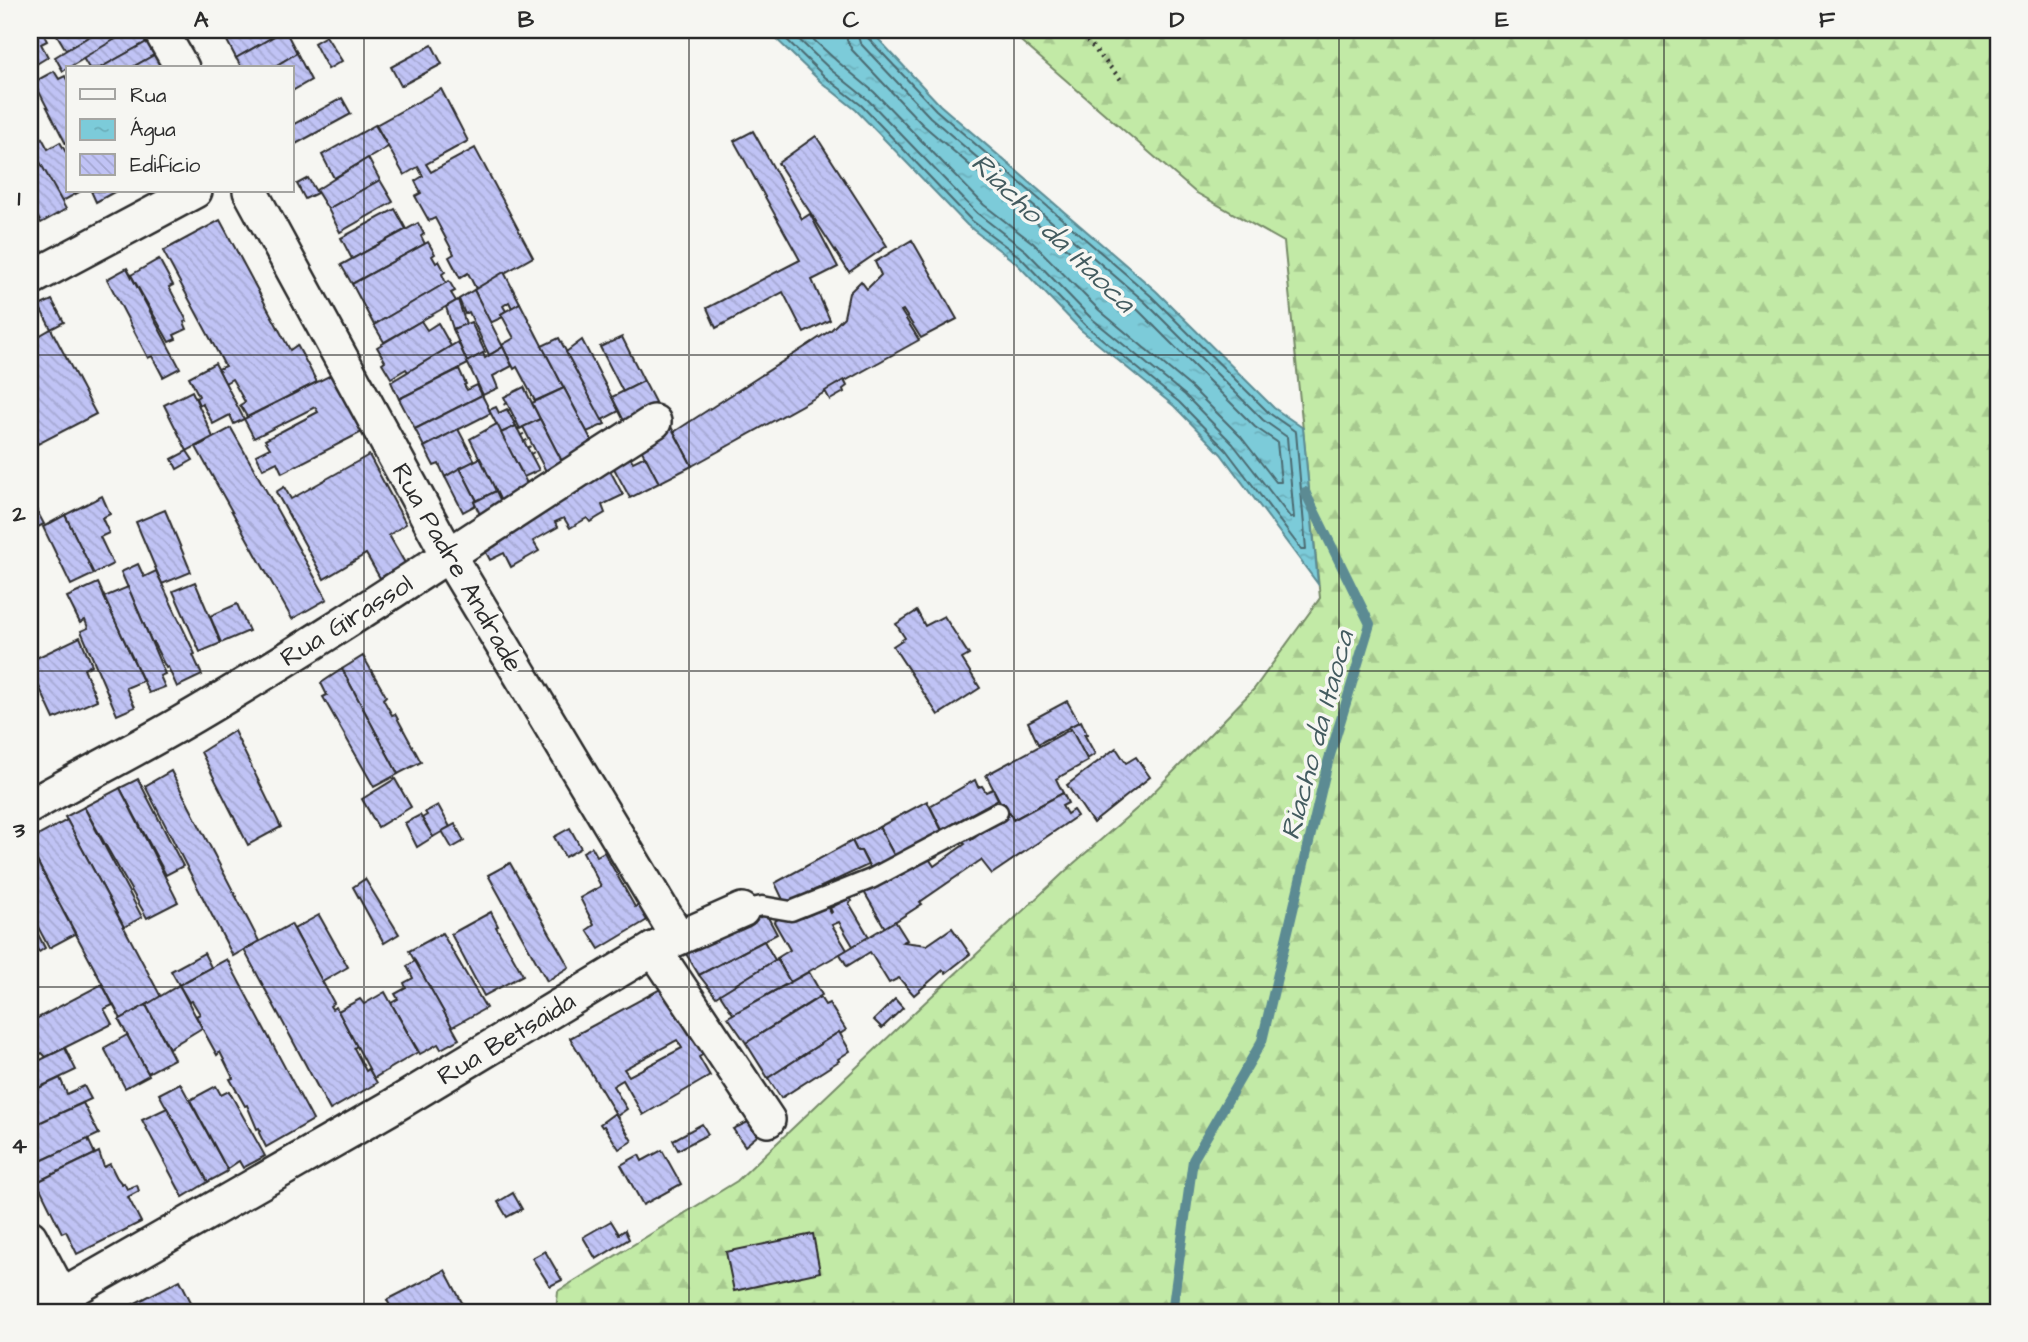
<svg xmlns="http://www.w3.org/2000/svg" width="2028" height="1342" viewBox="0 0 2028 1342" font-family="'Architects Daughter',sans-serif">
	<style>
		.forest { fill: url(#forest-firs); stroke: #768a68; stroke-width: 2 }
		.water { fill: url(#water-ripples); stroke: #5c8b93; stroke-width: 2 }
		.lines { fill: none; stroke-linecap: round; stroke-linejoin: round }
		.shore { stroke: #4b6b71; stroke-width: 2 }
		.stream { stroke: #5c8b93; stroke-width: 10 }
		.building { fill: url(#building-back-hatch); stroke: #2b2b2b; stroke-width: 2; fill-rule: evenodd }
		.lane-casing { stroke: #2b2b2b; stroke-width: 23 }
		.street-casing { stroke: #2b2b2b; stroke-width: 38 }
		.path { stroke: #2b2b2b; stroke-width: 4.5; stroke-dasharray: 2 5; stroke-linecap: butt }
		.lane { stroke: #f6f6f2; stroke-width: 18 }
		.street { stroke: #f6f6f2; stroke-width: 33 }
		.grid { fill: none; stroke: #2b2b2b; stroke-width: 2; stroke-opacity: 0.55 }
		.labels { text-anchor: middle; stroke-width: 7; stroke-linejoin: round; paint-order: stroke }
		.street-label { font-size: 26px; fill: #2b2b2b; stroke: #f6f6f2 }
		.water-label { font-size: 28px; font-style: italic; fill: #435b5f; stroke: #f6f6f2 }
		.neatline { fill: none; stroke: #2b2b2b; stroke-width: 2.5 }
		.grid-label { font-size: 23px; text-anchor: middle; font-weight: bold; fill: #2b2b2b }
	</style>
	<defs>
		<pattern id="forest-firs" width="22" height="20" patternUnits="userSpaceOnUse" patternTransform="scale(1.75)"><rect width="22" height="20" fill="#c2eaa6"/><path d="M5 1l3.5 6h-7zM16 11l3.5 6h-7z" fill="#a7c98f"/></pattern>
		<pattern id="water-ripples" width="26" height="14" patternUnits="userSpaceOnUse" patternTransform="scale(1.75)"><rect width="26" height="14" fill="#7ccbd9"/><path d="M2 4q2-2 4 0t4 0M15 11q2-2 4 0t4 0" fill="none" stroke="#6baeba"/></pattern>
		<pattern id="building-back-hatch" width="6" height="6" patternUnits="userSpaceOnUse" patternTransform="scale(1.75)"><rect width="6" height="6" fill="#c0c3f5"/><path d="M-1 5l2 2M0 0l6 6M5-1l2 2" fill="none" stroke="#a5a8d2"/></pattern>
	</defs>
	<rect width="100%" height="100%" fill="#f6f6f2"/>
	<filter id="ink" filterUnits="userSpaceOnUse"><feTurbulence type="fractalNoise" baseFrequency=".0143" numOctaves="2"/><feDisplacementMap in="SourceGraphic" scale="14" xChannelSelector="R" yChannelSelector="G"/><feConvolveMatrix kernelMatrix="1 2 1 2 8 2 1 2 1" color-interpolation-filters="sRGB"/></filter>
	<g filter="url(#ink)">
		<path class="forest" d="M1008 30H1998V1312H556L558 1291 737 1181 920 1007 1073 864 1142 804 1254 689 1320 598 1284 242 1195 192Z"/>
		<path class="water" d="M767 30H870L940 105 1156 291 1274 408 1303 428 1318 584 1221 454 1174 406 1081 330 1016 263 967 225 856 110 821 82Z"/>
		<g class="lines">
			<g class="shore">
				<path d="M777 30 825 77 861 105 971 220 1020 257 1085 325 1179 402 1226 450 1301 549H1306L1296 432 1269 413 1151 296 936 110 867 37 865 30"/>
				<path d="M789 30 831 70 867 99 977 213 1026 251 1091 318 1185 395 1233 444 1290 517 1294 518 1287 437 1263 420 1145 302 930 117 860 43 856 30"/>
				<path d="M803 30 838 62 874 92 984 205 1033 243 1099 310 1192 388 1241 437 1276 482H1281L1277 442 1255 427 1138 310 922 124 852 50 847 40 846 30"/>
			</g>
			<path class="stream" d="M1172 1312 1193 1160 1262 1041 1328 762 1370 624 1305 492"/>
		</g>
		<g class="building">
			<path d="M30 30H41L47 41 41 44 48 57 30 68Z"/>
			<path d="M65 30H100L66 50 57 35Z"/>
			<path d="M100 30H131L63 71 55 57Z"/>
			<path d="M131 30H147L152 39 100 68H89L83 58Z"/>
			<path d="M228 30H285L236 58 223 33Z"/>
			<path d="M285 30 297 53 272 68H242L236 58Z"/>
			<path d="M326 36 342 61 328 69 314 43Z"/>
			<path d="M154 38 161 51 131 68H100Z"/>
			<path d="M432 45 442 64 401 86 391 67Z"/>
			<path d="M161 51 171 68H131Z"/>
			<path d="M297 53 311 80 292 91V68H272Z"/>
			<path d="M54 71 59 79 65 76 68 82V148L34 82Z"/>
			<path d="M441 89 468 141 426 164 431 172 475 148 533 257 476 289 468 273 460 278 449 257 454 254 435 218 429 221 415 196 421 193 415 181 423 176 418 167 404 175 376 125Z"/>
			<path d="M342 98 351 114 292 146V125Z"/>
			<path d="M375 125 388 147 334 178 322 155Z"/>
			<path d="M753 131 802 219 810 214 838 267 812 280 830 320 804 333 783 292 716 328 707 308 800 260 734 141Z"/>
			<path d="M816 136 887 246 849 272 778 163Z"/>
			<path d="M42 138 48 149 60 142 68 156V191H81L61 202 30 145Z"/>
			<path d="M30 144 66 209 41 223 30 204Z"/>
			<path d="M368 158 380 180 328 209 316 190Z"/>
			<path d="M308 178 317 193 305 199 297 184Z"/>
			<path d="M380 180 393 202 340 232 328 209Z"/>
			<path d="M91 191H116L96 202Z"/>
			<path d="M395 209 406 229 352 259 341 238Z"/>
			<path d="M220 220 290 350 297 345 317 382 247 417 240 405 245 402 232 379 225 383 218 369 225 366 163 251Z"/>
			<path d="M418 223 424 234 421 236 425 244 352 284 341 265Z"/>
			<path d="M912 240 957 319 921 338 903 310 901 311 919 340 692 466 674 432 831 330 844 317 849 293 861 281 867 289 881 275 875 262Z"/>
			<path d="M428 242 435 254 432 256 436 263 439 261 445 272 442 274 446 283 374 325 352 284Z"/>
			<path d="M159 259 173 285 169 287 187 321 184 322 187 329 174 335 176 339 169 342 131 275Z"/>
			<path d="M127 268 180 368 163 377 152 356 148 358 107 279Z"/>
			<path d="M504 272 520 303 512 308 509 302 503 306 506 311 501 314 503 317 490 323 474 290Z"/>
			<path d="M449 281 455 291 451 293 456 301 384 342 374 325Z"/>
			<path d="M474 290 503 347 489 355 469 312 465 314 459 299Z"/>
			<path d="M52 300 64 322 51 329 39 306Z"/>
			<path d="M458 300 466 324 453 329 446 307Z"/>
			<path d="M520 303 564 388 535 401 517 367 514 369 502 345 514 338 501 314Z"/>
			<path d="M421 321 427 330 438 323 451 346 408 372 406 369 391 378 382 363 385 361 377 347Z"/>
			<path d="M471 322 485 352 467 362 453 329Z"/>
			<path d="M51 329 96 414 38 444 30 429V341Z"/>
			<path d="M622 337 644 381 623 392 600 347Z"/>
			<path d="M559 338 605 424 587 432 542 346Z"/>
			<path d="M582 340 619 411 602 420 566 352Z"/>
			<path d="M458 342 468 364 399 399 391 382Z"/>
			<path d="M503 347 512 366 493 376 498 388 483 395 467 362 483 353 485 358Z"/>
			<path d="M215 363 244 419 234 424 230 415 213 424 202 403 199 405 196 398 199 396 189 377Z"/>
			<path d="M459 369 466 384 464 385 467 390 477 385 482 395 415 429 399 399Z"/>
			<path d="M333 374 362 432 282 473 277 462 263 469 256 455 270 448 265 440 318 412 315 407 254 438 244 419Z"/>
			<path d="M844 380 847 386 843 389 844 392 830 400 825 391Z"/>
			<path d="M644 381 656 404 624 421 612 397Z"/>
			<path d="M524 387 540 419 520 429 504 397Z"/>
			<path d="M564 388 594 445 562 462 532 403Z"/>
			<path d="M192 391 213 437 187 451 164 405Z"/>
			<path d="M482 395 491 413 424 447 415 429Z"/>
			<path d="M496 407 499 413 507 409 516 426 501 433 489 410Z"/>
			<path d="M540 419 566 469 549 477 523 427Z"/>
			<path d="M668 421 692 466 659 483 635 438Z"/>
			<path d="M497 424 533 495 505 510 470 439Z"/>
			<path d="M516 426 539 470 524 477 501 433Z"/>
			<path d="M231 428 327 599 292 619 196 447Z"/>
			<path d="M458 429 475 461 445 477 439 464 434 466 424 447Z"/>
			<path d="M187 451 193 460 177 469 172 459Z"/>
			<path d="M627 452 633 462 645 456 659 483 630 498 610 461Z"/>
			<path d="M369 455 406 524 389 535 405 563 380 578 366 554 324 579 276 492 284 487 291 499Z"/>
			<path d="M480 458 496 491 477 501 460 468Z"/>
			<path d="M604 459 623 495 602 505 605 513 590 522 587 518 570 528 564 518 555 522 558 527 533 541 539 551 511 567 504 553 490 560 479 539Z"/>
			<path d="M460 468 477 501 474 502 476 505 463 512 445 477Z"/>
			<path d="M496 491 505 510 483 521 474 502Z"/>
			<path d="M102 496 110 514 102 518 109 533 100 537 113 564 93 574 65 515Z"/>
			<path d="M30 498 44 524 30 531Z"/>
			<path d="M165 510 191 572 162 584 136 522Z"/>
			<path d="M65 515 94 574 71 585 43 527Z"/>
			<path d="M138 564 144 577 156 571 195 654 193 655 202 675 177 687 168 667 166 668 153 642 152 643 121 572Z"/>
			<path d="M195 582 221 643 200 652 173 591Z"/>
			<path d="M98 583 143 681 126 688 135 707 117 715 81 631 88 628 85 620 80 623 67 597Z"/>
			<path d="M128 587 165 674 160 676 165 687 149 693 104 597Z"/>
			<path d="M237 604 249 631 221 643 210 616Z"/>
			<path d="M917 611 925 626 944 616 969 655 962 659 980 688 938 715 893 646 905 638 896 624Z"/>
			<path d="M80 637 92 665 84 669 97 700 54 719 30 667V661Z"/>
			<path d="M363 656 386 696 383 699 392 715 395 714 421 762 398 774 342 669Z"/>
			<path d="M342 669 398 774 374 787 323 697 327 695 321 683Z"/>
			<path d="M1067 701 1079 722 1038 744 1028 722Z"/>
			<path d="M1081 721 1087 734H1084L1095 754 1087 759 1069 727Z"/>
			<path d="M1071 729 1088 761 1056 779 1063 793 1013 820 1010 813 1007 815 986 775Z"/>
			<path d="M234 731 281 827 248 845 201 752Z"/>
			<path d="M1116 748 1126 763 1136 757 1150 777 1093 823 1067 785Z"/>
			<path d="M171 771 259 941 233 956 145 786Z"/>
			<path d="M138 779 183 866 166 875 120 788Z"/>
			<path d="M395 779 411 807 378 827 362 799Z"/>
			<path d="M975 780 978 787 982 786 986 792 993 789 998 799 942 830 930 806Z"/>
			<path d="M120 788 178 902 147 918 84 807Z"/>
			<path d="M1063 793 1068 803 1062 806 1067 814 1073 810 1077 816 992 874 981 860 920 902 922 904 885 928 863 890 926 854 934 866 965 844 962 842 969 837 971 840 1007 815 1010 813 1013 820Z"/>
			<path d="M927 801 942 831 912 847 913 850 895 857 879 827Z"/>
			<path d="M438 805 450 827 433 837 422 818 427 815 425 812Z"/>
			<path d="M84 807 142 917 124 927 65 817Z"/>
			<path d="M420 815 433 837 417 847 405 823Z"/>
			<path d="M67 820 161 997 121 1019 30 848V840Z"/>
			<path d="M455 824 464 841 452 848 442 831Z"/>
			<path d="M879 827 896 859 872 871 861 851H857L852 841Z"/>
			<path d="M570 828 581 848 565 857 554 837Z"/>
			<path d="M852 841 857 851H861L868 865 785 904 775 883Z"/>
			<path d="M592 847 597 856 604 852 635 907 641 904 649 919 599 949 587 930 594 925 580 898 601 886 583 852Z"/>
			<path d="M30 848 75 934 49 948 30 912Z"/>
			<path d="M510 863 569 967 547 981 488 875Z"/>
			<path d="M365 879 399 934 384 943 353 887Z"/>
			<path d="M850 898 852 901 849 903 869 937 853 946 839 922 832 925 847 950 790 982 777 958 790 950 774 922 784 915 787 919 799 912 802 918 827 907 831 913 832 912 830 908Z"/>
			<path d="M764 910 777 934 699 975 683 949Z"/>
			<path d="M491 912 498 926 496 927 523 975 484 996 451 934Z"/>
			<path d="M319 915 348 967 322 982 294 929Z"/>
			<path d="M30 919 45 948 39 952 36 947 30 950Z"/>
			<path d="M895 921 907 940 903 942 927 945 952 928 970 954 946 973 943 970 914 995 899 978 889 983 870 952 847 966 840 954Z"/>
			<path d="M291 924 334 1003 330 1006 332 1009 336 1007 357 1046 354 1048 366 1071 369 1069 377 1083 330 1110 244 950Z"/>
			<path d="M442 933 486 1008 452 1027 409 951Z"/>
			<path d="M764 941 775 960 716 997 699 975Z"/>
			<path d="M204 953 211 967 179 985 171 971Z"/>
			<path d="M227 959 313 1120 266 1147 259 1133 261 1131 259 1128 257 1129 247 1105 245 1106 230 1079 233 1078 220 1052 217 1055 202 1028 196 1016 200 1014 192 1001 189 1002 179 985Z"/>
			<path d="M777 959 790 982 733 1014 720 994Z"/>
			<path d="M415 961 459 1039 441 1049 438 1044 420 1054 391 1003 398 999 395 994 406 988 404 983 413 978 407 966Z"/>
			<path d="M809 972 822 995 746 1043 728 1017Z"/>
			<path d="M102 984 113 1005 104 1009 112 1024 46 1057 42 1053 30 1059V1022Z"/>
			<path d="M179 985 202 1028 169 1048 146 1005Z"/>
			<path d="M664 987 706 1053 699 1057 710 1076 643 1115 623 1080 613 1086 627 1109 617 1116 570 1038ZM677 1040 682 1048 629 1076 624 1069Z"/>
			<path d="M385 992 418 1052 374 1078 338 1011 360 999 364 1004Z"/>
			<path d="M820 997 825 1005 829 1003 846 1030 840 1034 839 1032 768 1078 746 1043Z"/>
			<path d="M895 999 903 1008 882 1028 874 1020Z"/>
			<path d="M146 1005 174 1059 148 1073 119 1020Z"/>
			<path d="M839 1032 850 1051 838 1059 839 1061 781 1098 768 1078Z"/>
			<path d="M127 1035 149 1075 125 1088 104 1048Z"/>
			<path d="M65 1048 76 1070 30 1092V1065Z"/>
			<path d="M60 1078 67 1094 84 1086 91 1099 30 1127V1092Z"/>
			<path d="M180 1083 228 1171 208 1182 159 1094Z"/>
			<path d="M216 1086 221 1095 229 1091 265 1156 243 1168 239 1161 227 1169 190 1100Z"/>
			<path d="M83 1103 99 1134 30 1166V1127Z"/>
			<path d="M167 1108 208 1182 183 1197 142 1120Z"/>
			<path d="M615 1113 632 1141 619 1149 604 1126 602 1127 600 1124Z"/>
			<path d="M748 1122 757 1136 745 1146 733 1129Z"/>
			<path d="M702 1124 708 1134 678 1150 673 1140Z"/>
			<path d="M88 1139 95 1154 37 1182 30 1166Z"/>
			<path d="M662 1150 681 1184 643 1205 621 1165 639 1155 642 1161Z"/>
			<path d="M99 1152 104 1167 110 1164 117 1178 122 1184 124 1183 127 1189 137 1185 139 1191 128 1197 141 1222 77 1254 66 1231 62 1233 37 1182Z"/>
			<path d="M513 1193 522 1209 507 1217 498 1202Z"/>
			<path d="M611 1221 619 1234 625 1230 629 1239 596 1259 583 1237Z"/>
			<path d="M813 1234 820 1272 734 1291 726 1252Z"/>
			<path d="M545 1251 562 1280 550 1286 532 1258Z"/>
			<path d="M445 1270 467 1312H393L387 1300Z"/>
			<path d="M180 1280 196 1312H118Z"/>
		</g>
		<g class="lines">
			<g class="lane-casing">
				<path id="lane" d="M742 910 762 906 791 911 871 879 998 812"/>
			</g>
			<g class="street-casing">
				<g id="street">
					<path d="M160 30 182 68"/>
					<path d="M250 191 449 556 678 937"/>
					<path d="M30 279 195 191"/>
					<path d="M30 806C78 779 127 754 174 727 338 632 494 523 654 422"/>
					<path d="M654 949 768 1120"/>
					<path d="M30 1237 70 1312"/>
					<path d="M30 1306 62 1296 388 1109 654 949 742 910"/>
				</g>
			</g>
			<g class="path">
				<path d="M1078 30 1123 82"/>
				<path d="M505 403 535 459"/>
			</g>
			<use href="#lane" class="lane"/>
			<use href="#street" class="street"/>
		</g>
	</g>
	<path class="grid" d="M364 30V1312M689 30V1312M1014 30V1312M1339 30V1312M1664 30V1312M30 355H1998M30 671H1998M30 987H1998"/>
	<g class="labels">
		<g class="street-label">
			<text transform="translate(458 567) rotate(60)" y="9">Rua Padre Andrade</text>
			<text transform="translate(346 620) rotate(-32)" y="9">Rua Girassol</text>
			<text transform="translate(506 1038) rotate(-31)" y="9">Rua Betsaida</text>
		</g>
		<g class="water-label">
			<text transform="translate(1054 232) rotate(44)" y="10">Riacho da Itaoca</text>
			<text transform="translate(1316 735) rotate(-75)" y="10">Riacho da Itaoca</text>
		</g>
	</g>
	<rect width="2028" height="1342" fill="none" stroke="#f6f6f2" stroke-width="77"/>
	<rect x="66" y="66" width="228" height="126" fill="#f6f6f2" stroke="#a5a5a2" stroke-width="2"/>
	<rect x="80" y="89" width="35" height="10" fill="#f6f6f2" stroke="#a5a5a2" stroke-width="2"/>
	<text x="130" y="102" font-size="21" fill="#2b2b2b">Rua</text>
	<rect x="80" y="119" width="35" height="21" fill="url(#water-ripples)" stroke="#a5a5a2" stroke-width="2"/>
	<text x="130" y="136" font-size="21" fill="#2b2b2b">Água</text>
	<rect x="80" y="154" width="35" height="21" fill="url(#building-back-hatch)" stroke="#a5a5a2" stroke-width="2"/>
	<text x="130" y="172" font-size="21" fill="#2b2b2b">Edifício</text>
	<rect x="38" y="38" width="1952" height="1266" class="neatline"/>
	<g class="grid-label">
		<text x="201" y="27">A</text>
		<text x="526" y="27">B</text>
		<text x="851" y="27">C</text>
		<text x="1177" y="27">D</text>
		<text x="1502" y="27">E</text>
		<text x="1827" y="27">F</text>
		<text x="19" y="205">1</text>
		<text x="19" y="521">2</text>
		<text x="19" y="837">3</text>
		<text x="19" y="1153">4</text>
	</g>
</svg>
